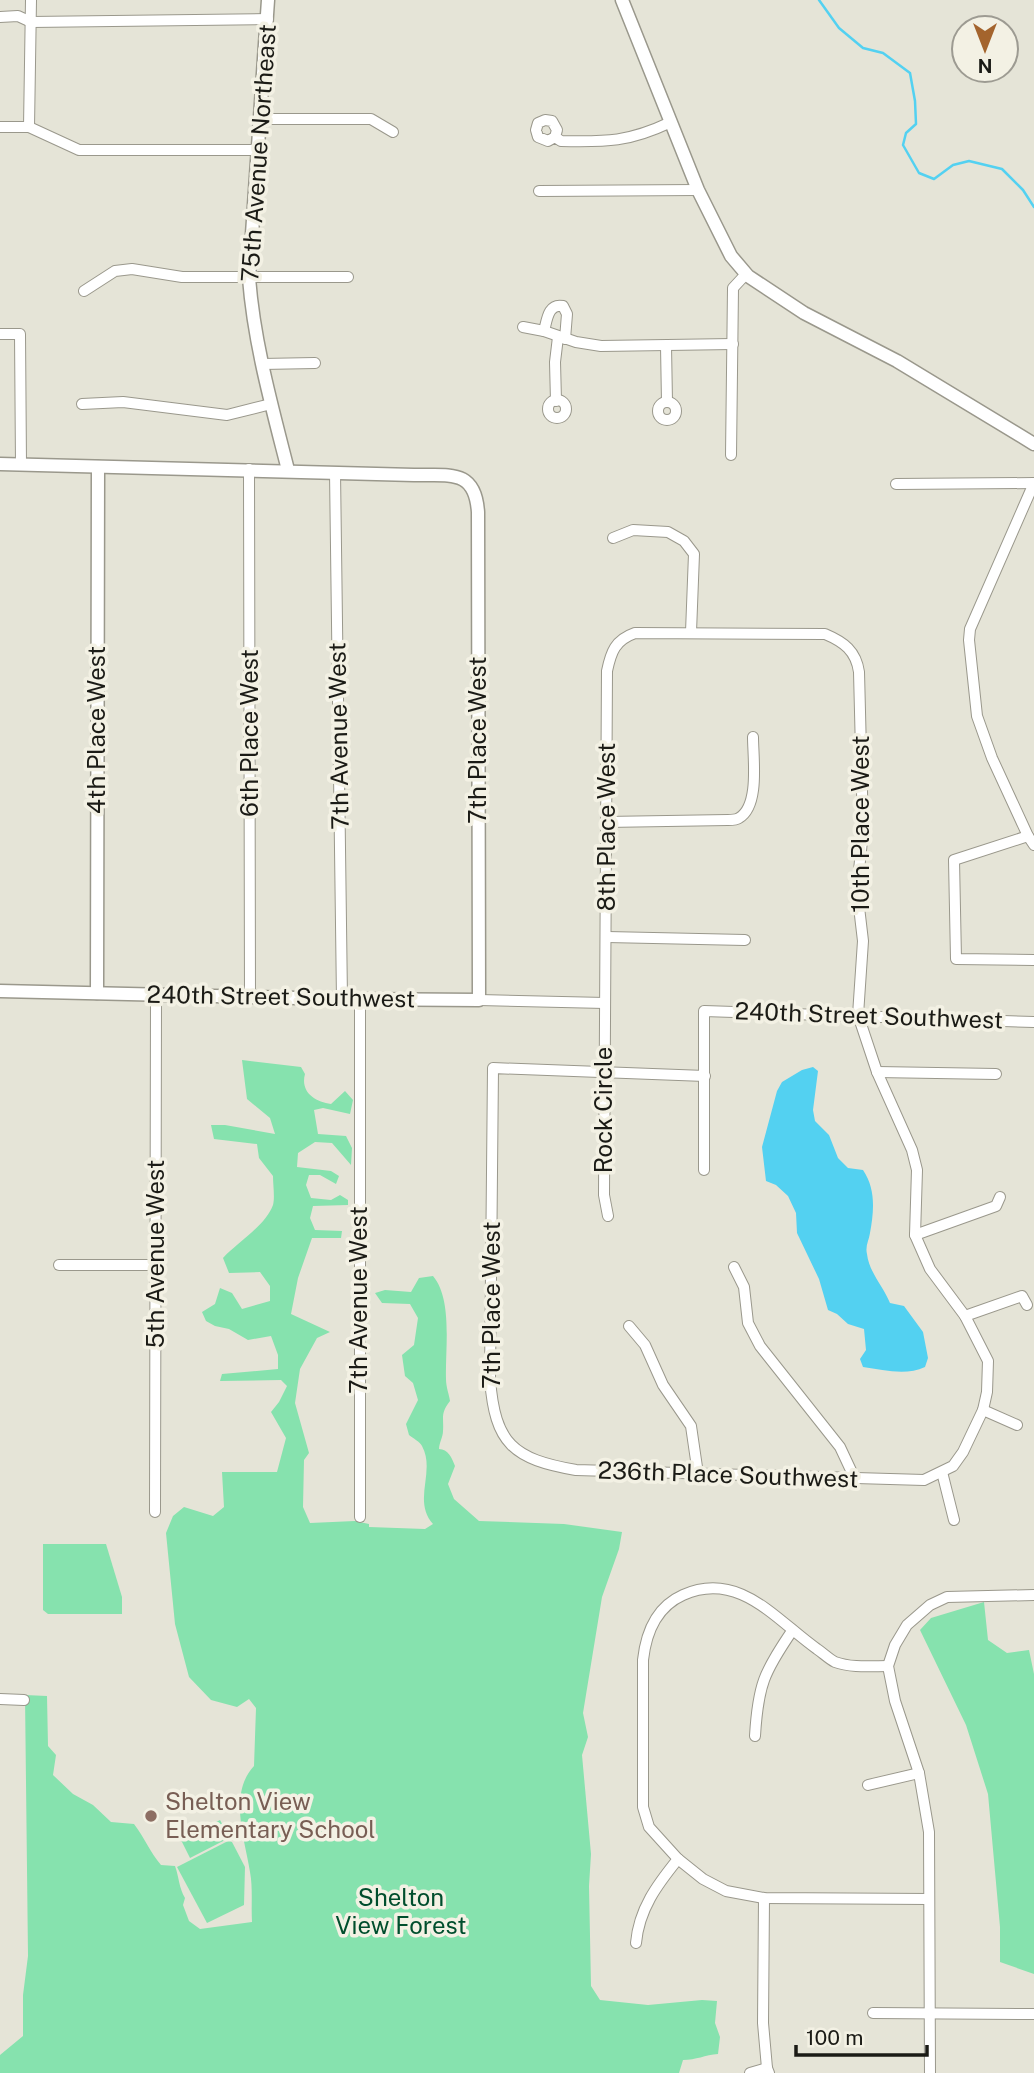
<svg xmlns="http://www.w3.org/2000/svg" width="1034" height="2073" viewBox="0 0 1034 2073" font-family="'Public Sans',sans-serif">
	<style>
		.green { fill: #86e2ae }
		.water { fill: #53d1f1 }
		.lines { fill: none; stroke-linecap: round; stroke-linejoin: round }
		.stream { stroke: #53d1f1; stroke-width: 2.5 }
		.minor-casing { stroke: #9a988c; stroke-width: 12 }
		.tertiary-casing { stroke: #9a988c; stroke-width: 15 }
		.minor { stroke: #fff; stroke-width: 10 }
		.tertiary { stroke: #fff; stroke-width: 12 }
		.education-dot { fill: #8d6e63; stroke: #f3f1e4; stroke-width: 2.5 }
		.labels { text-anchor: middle; stroke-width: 7; stroke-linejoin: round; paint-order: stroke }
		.street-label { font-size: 24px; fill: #1b1b16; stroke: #f3f1e4 }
		.education-label { font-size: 24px; fill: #785e54; stroke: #f3f1e4; text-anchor: start }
		.park-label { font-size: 24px; fill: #004e2d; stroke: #f3f1e4 }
	</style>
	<rect width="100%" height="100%" fill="#e5e4d7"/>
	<g class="green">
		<path d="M242 1060 301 1067 305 1074C300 1092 315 1102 331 1104L345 1091 353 1100 350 1114 323 1108 314 1110 318 1134 346 1136 352 1148 351 1165 332 1143 315 1142 298 1153 297 1167 331 1171 339 1176 336 1184 320 1175H309L306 1185 311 1198 331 1200 340 1195 348 1200V1205L313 1206 310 1218 315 1230 342 1231 341 1238H312L298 1278 291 1314 330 1332 317 1338 300 1369 295 1403 309 1453 304 1460 303 1507 310 1523 355 1521 369 1524V1527L425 1529 433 1524C412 1500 436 1472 422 1446 420 1442 413 1438 409 1435L406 1424 418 1400 413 1383 405 1376 402 1355 414 1345 418 1318 410 1304 382 1303 375 1293 385 1290 411 1292 419 1278 433 1276C453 1300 445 1349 446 1379 446 1387 449 1394 450 1401 440 1414 444 1417 443 1431 443 1437 439 1443 439 1449 448 1449 452 1458 455 1466L448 1484 454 1499 479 1521 564 1524 622 1532 619 1549 602 1597 583 1713 588 1737 582 1755 591 1854 589 1886 591 1986 600 2000 648 2005 702 2000 717 2001 715 2023 720 2037 718 2054C705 2055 696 2060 683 2060L679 2073H0V2055L23 2036V1995L28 1956 25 1695 47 1696 48 1746 56 1755 53 1775 73 1794 93 1805 111 1822 134 1824C144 1837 150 1852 161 1865L175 1866C179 1877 179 1888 185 1898L183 1905 189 1921 200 1929 252 1922C251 1906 253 1888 250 1872 245 1839 228 1794 254 1766L256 1708 249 1699 237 1707 211 1700 189 1677 175 1624 166 1533 173 1516 184 1507 213 1516 224 1507 222 1472H277L286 1438 271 1412 279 1402 287 1386 281 1380 220 1381 222 1374 278 1369V1355L271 1336 248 1340 229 1329 215 1326 206 1321 202 1312 215 1304 220 1288 232 1293 242 1309 270 1301V1286L260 1272 229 1273 223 1258C238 1242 266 1225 273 1205 275 1197 273 1185 273 1176L259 1158 257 1144 214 1139 211 1125H225L275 1134 270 1118 247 1099Z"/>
		<path d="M43 1544H106L122 1597V1614H48L43 1610Z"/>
		<path d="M984 1602 988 1640 1007 1653 1029 1650 1034 1674V1974L1000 1962V1927L988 1794 966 1725 920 1630 931 1618Z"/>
		<path d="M220 1820 228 1835 227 1839 190 1858 181 1840Z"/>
		<path d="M228 1841 232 1842 245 1867 244 1905 207 1923 177 1867Z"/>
	</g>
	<path class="water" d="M813 1067 818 1071 813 1110 815 1121 829 1135 838 1158 848 1168 863 1170C876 1189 874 1211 870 1233 869 1240 865 1246 867 1254 869 1272 883 1286 890 1303L904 1306 923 1332 928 1358 925 1367C906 1376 884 1370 863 1367L860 1359 866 1350 864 1329 848 1324 837 1314 828 1310 819 1279 797 1233 796 1213 788 1196 776 1185 766 1181 762 1147 777 1091 782 1082 802 1070Z"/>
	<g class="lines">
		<path class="stream" d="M819 0 839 28 863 48 883 53 910 73 915 101 916 124 906 133 903 145 919 173 934 179 953 165 969 161 1002 169 1023 190 1034 207"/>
		<g class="minor-casing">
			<g id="minor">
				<path d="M0 17 18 16 31 22 268 19"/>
				<path d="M260 119H371L393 132"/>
				<path d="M0 127H29L79 150H257"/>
				<path d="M29 127 31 0"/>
				<path d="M555 137 548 141 538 137 536 130 538 123 545 120 552 121 557 130 555 137 561 141C607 142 629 142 671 122"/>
				<path d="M539 191 698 190"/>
				<path d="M84 291 115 271 132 269 182 277H348"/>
				<path d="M523 327 544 331 576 342 601 346 733 344"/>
				<path d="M544 331C547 320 548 303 563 306L567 314 565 339"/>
				<path d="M0 334H20L21 465"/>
				<path d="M666 346 667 402"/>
				<path d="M262 364 315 363"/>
				<circle cx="557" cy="409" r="9"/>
				<path d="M556 401 555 362 558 337"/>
				<circle cx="667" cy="411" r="9"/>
				<path d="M82 404 123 402 227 415 271 404"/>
				<path d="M731 455 733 288 746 274"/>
				<path d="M249 469 250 998"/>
				<path d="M335 472 342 999"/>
				<path d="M896 484 1034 483"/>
				<path d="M613 538 633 530 668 532 684 541 694 554 691 632"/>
				<path d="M606 822 728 820C732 820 736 820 739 818 760 806 753 758 753 737"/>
				<path d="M1028 836 992 758 977 716 969 640 970 629 1034 483"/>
				<path d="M1034 845 1028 836 954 860 956 959 1034 960"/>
				<path d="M607 937 745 940"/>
				<path d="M479 1000 605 1003"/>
				<path d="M877 1072 996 1074"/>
				<path d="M704 1170V1011L1034 1022"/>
				<path d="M608 1216 604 1195 607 671C611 652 615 640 635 633L825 634C844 642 856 651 859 672L863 831 857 890 863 941 858 1015 877 1072 912 1150 917 1170 915 1235 930 1269 965 1316 988 1361 987 1392 983 1410 963 1452 953 1466 924 1480 576 1470C513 1459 495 1444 490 1379L493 1068 705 1076"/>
				<path d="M915 1235 996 1206 1000 1197"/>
				<path d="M59 1265H156"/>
				<path d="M734 1267 744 1287 748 1323 760 1346 840 1447 855 1479"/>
				<path d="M965 1316 1022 1296 1027 1305"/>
				<path d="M629 1326 645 1345 663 1385 691 1426 698 1474"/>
				<path d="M983 1410 1017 1425"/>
				<path d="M942 1472 954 1520"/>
				<path d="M155 1512 156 996"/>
				<path d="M360 1517V1000"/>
				<path d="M888 1666C872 1666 851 1668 835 1662 829 1659 823 1653 817 1649 776 1620 739 1570 683 1595 656 1607 646 1633 643 1660V1807L649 1827 678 1859 703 1879 726 1891 764 1898 929 1899"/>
				<path d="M0 1699 24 1700"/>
				<path d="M755 1736C758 1685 764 1672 792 1631"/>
				<path d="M868 1785 919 1773"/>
				<path d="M764 1898 763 2023 767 2068 769 2073"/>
				<path d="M636 1943C639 1909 657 1885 678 1859"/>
				<path d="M873 2013 1034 2014"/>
				<path d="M750 2073 767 2068"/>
				<path d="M930 2073 929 1832 919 1773 895 1701 888 1666 895 1645 907 1625 930 1605 947 1597 1034 1595"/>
			</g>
		</g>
		<g class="tertiary-casing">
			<g id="tertiary">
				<path d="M268 0 249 278C254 343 272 407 288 470"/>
				<path d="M622 0 698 190 731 256 748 276 804 313 897 361 1034 444"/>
				<path d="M0 464 414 475C449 476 475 468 478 512L479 1000 342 999 0 991"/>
				<path d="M97 993 98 467"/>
			</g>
		</g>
		<use href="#minor" class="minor"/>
		<use href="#tertiary" class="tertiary"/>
	</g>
	<circle class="education-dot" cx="151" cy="1816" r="7"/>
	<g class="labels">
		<g class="street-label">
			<text transform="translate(259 153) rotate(-86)" y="8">75th Avenue Northeast</text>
			<text transform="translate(97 730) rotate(-90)" y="8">4th Place West</text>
			<text transform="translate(250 733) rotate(-90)" y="8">6th Place West</text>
			<text transform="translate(339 736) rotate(-91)" y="8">7th Avenue West</text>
			<text transform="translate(478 740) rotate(-90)" y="8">7th Place West</text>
			<text transform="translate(861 824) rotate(-90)" y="8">10th Place West</text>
			<text transform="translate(607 827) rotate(-90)" y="8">8th Place West</text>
			<text transform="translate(281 997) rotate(1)" y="8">240th Street Southwest</text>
			<text transform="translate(869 1016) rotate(2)" y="8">240th Street Southwest</text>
			<text transform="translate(604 1110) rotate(-90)" y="8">Rock Circle</text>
			<text transform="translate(156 1254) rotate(-90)" y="8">5th Avenue West</text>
			<text transform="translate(359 1300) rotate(-90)" y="8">7th Avenue West</text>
			<text transform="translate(492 1305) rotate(-90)" y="8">7th Place West</text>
			<text transform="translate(728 1475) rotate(2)" y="8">236th Place Southwest</text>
		</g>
		<g class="education-label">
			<text x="165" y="1810">Shelton View<tspan x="165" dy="28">Elementary School</tspan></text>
		</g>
		<g class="park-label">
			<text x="401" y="1906">Shelton<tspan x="401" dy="28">View Forest</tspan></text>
		</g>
	</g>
	<g transform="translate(985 49) rotate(180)"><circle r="33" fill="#f3f1e4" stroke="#9d9b92" stroke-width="2"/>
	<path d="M0-5L12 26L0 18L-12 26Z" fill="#a4642d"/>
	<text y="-10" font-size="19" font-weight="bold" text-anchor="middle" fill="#1b1b16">N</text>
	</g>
	<path d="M796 2045v10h131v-10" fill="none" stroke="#1b1b16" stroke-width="3.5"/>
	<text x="806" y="2045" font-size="21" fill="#1b1b16" stroke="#f3f1e4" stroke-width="5" paint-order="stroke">100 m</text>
</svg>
